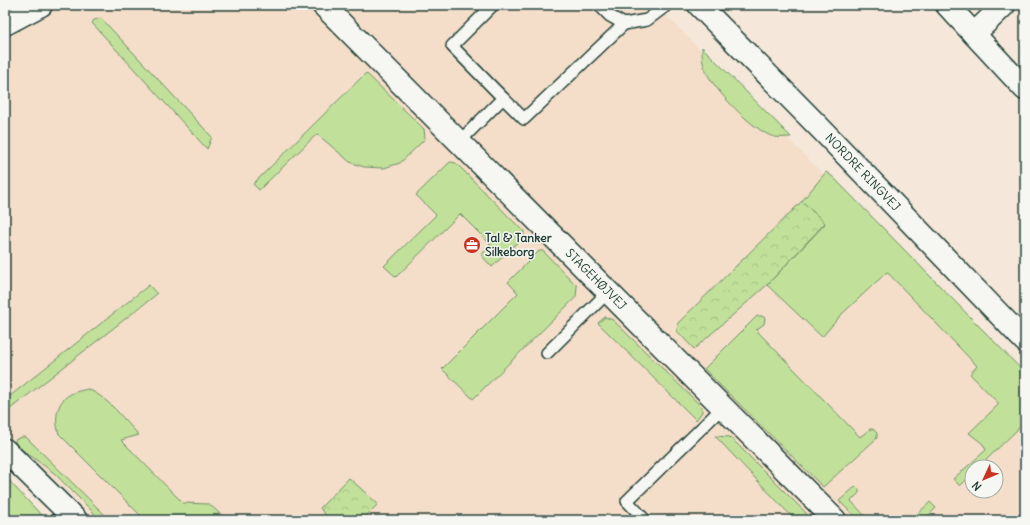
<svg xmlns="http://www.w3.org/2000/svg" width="1030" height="525" viewBox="0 0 1030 525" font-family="Delius,sans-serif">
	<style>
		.built { fill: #f4dec9; fill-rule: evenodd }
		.grass { fill: #c1e19a; stroke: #708f67 }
		.forest { fill: url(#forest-crowns); stroke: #708f67 }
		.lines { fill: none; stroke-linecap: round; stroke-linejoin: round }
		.lane-casing { stroke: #1f3d34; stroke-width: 14 }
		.street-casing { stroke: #1f3d34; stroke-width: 25 }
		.secondary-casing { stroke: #1f3d34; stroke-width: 25 }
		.lane { stroke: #f6f6f2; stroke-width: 11 }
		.street { stroke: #f6f6f2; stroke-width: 22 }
		.secondary { stroke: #f6f6f2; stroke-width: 22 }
		.labels { text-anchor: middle; stroke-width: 3; stroke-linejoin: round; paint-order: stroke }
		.street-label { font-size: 12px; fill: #1f3d34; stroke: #f6f6f2 }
		.poi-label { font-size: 12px; font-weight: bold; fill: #1f3d34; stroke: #f6f6f2; text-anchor: start }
	</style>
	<defs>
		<pattern id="forest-crowns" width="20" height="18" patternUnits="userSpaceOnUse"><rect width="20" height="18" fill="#c1e19a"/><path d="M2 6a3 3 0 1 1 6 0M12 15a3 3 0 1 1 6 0" fill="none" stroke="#a5c285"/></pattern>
	</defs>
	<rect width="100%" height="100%" fill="#f5e8da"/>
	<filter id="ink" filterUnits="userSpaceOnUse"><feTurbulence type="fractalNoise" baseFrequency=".025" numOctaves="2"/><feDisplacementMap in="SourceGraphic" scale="8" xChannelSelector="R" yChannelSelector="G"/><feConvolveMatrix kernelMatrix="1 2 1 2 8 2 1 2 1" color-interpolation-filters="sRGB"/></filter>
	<g filter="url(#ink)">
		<path class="built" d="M5 5H656L1025 378V520H97L5 434ZM972 467H996V491H972Z"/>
		<g class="grass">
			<path d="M101 18 212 137 207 149 92 23 94 20Z"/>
			<path d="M702 47 791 137C786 137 780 138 775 137 756 134 711 87 705 69 702 62 702 54 702 47Z"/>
			<path d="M366 73 424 129 425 139 400 163 384 168 364 167 350 162 317 134 259 190 253 184Z"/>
			<path d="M450 162 456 163 520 228 524 231V236L492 267 481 255 491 245 460 214 396 277 384 266 436 215 416 195Z"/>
			<path d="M826 172 833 177 1025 373V422L979 467H972V474L960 486 953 479 986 450 983 444 969 433 999 404 970 374 977 366 887 272 842 314 822 337 767 285 825 224 802 201Z"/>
			<path d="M539 251H543L577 286 576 297 473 399 442 369 518 293 508 282Z"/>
			<path d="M149 285 157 294 5 413V400Z"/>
			<path d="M757 316H762L765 318 764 324 756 330 860 437 870 429H873L877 433V438L823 487 704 369Z"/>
			<path d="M605 317 613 320 702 407V412L696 420 598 323Z"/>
			<path d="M88 389C109 398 123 419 139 435L121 440 183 503 209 504 227 520H145L59 434C54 419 56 400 73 393 78 391 83 390 88 389Z"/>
			<path d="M715 436 730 437 813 520H795Z"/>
			<path d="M22 437H26L110 520H101L54 473 16 445 15 440Z"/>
			<path d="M5 474 12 484 46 520H5Z"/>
			<path d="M856 486 859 489V493L851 501 869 520H859L839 501Z"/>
			<path d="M930 502 936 508 924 520H911Z"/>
		</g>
		<g class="forest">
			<path d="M802 201 825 223 767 285 694 349 677 331 678 323Z"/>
			<path d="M349 478 378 504 362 520H327L328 519 320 508Z"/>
		</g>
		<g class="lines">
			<g class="lane-casing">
				<g id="lane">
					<path d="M599 5 610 16 624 24 647 20 667 5"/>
					<path d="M503 98 524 119 624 24"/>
					<path d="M459 142 503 98 452 46 493 5"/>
					<path d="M547 353 608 292"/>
					<path d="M645 520 627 501 723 407"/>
				</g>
			</g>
			<g class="street-casing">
				<g id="street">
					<path d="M947 5 1025 89"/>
					<path d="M5 24 41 5"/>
					<path d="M974 34 1004 5"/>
				</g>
			</g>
			<g class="secondary-casing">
				<g id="secondary">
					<path id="s1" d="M323 5 835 520"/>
					<path id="s2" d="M699 5 821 129 1025 341"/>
					<path d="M5 450 76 520"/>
				</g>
			</g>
			<use href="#lane" class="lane"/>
			<use href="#street" class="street"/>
			<use href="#secondary" class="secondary"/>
		</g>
	</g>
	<defs>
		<g id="office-disc" transform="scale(0.9)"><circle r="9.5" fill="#c8321e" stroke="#f6f6f2"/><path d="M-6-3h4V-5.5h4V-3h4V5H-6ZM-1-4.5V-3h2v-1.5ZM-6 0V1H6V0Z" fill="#fff"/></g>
	</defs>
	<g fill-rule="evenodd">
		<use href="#office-disc" x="472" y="245"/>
	</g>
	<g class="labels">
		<g class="street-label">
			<text dy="4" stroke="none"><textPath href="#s2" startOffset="234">NORDRE RINGVEJ</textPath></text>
			<text dy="4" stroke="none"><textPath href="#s1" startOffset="387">STAGEHØJVEJ</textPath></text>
		</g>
		<g class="poi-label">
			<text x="485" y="242">Tal &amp; Tanker<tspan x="485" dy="14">Silkeborg</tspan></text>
		</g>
	</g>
	<rect width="1030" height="525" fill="none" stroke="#f6f6f2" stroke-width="20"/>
	<rect x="10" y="10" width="1010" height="505" fill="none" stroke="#1f3d34" stroke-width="1.5" filter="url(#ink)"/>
	<g transform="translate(984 479) rotate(226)"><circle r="19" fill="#f6f6f2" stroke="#a0aca6"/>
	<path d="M0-3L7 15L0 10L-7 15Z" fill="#c8321e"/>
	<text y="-6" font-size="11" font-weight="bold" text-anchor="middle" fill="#1f3d34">N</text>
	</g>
</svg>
